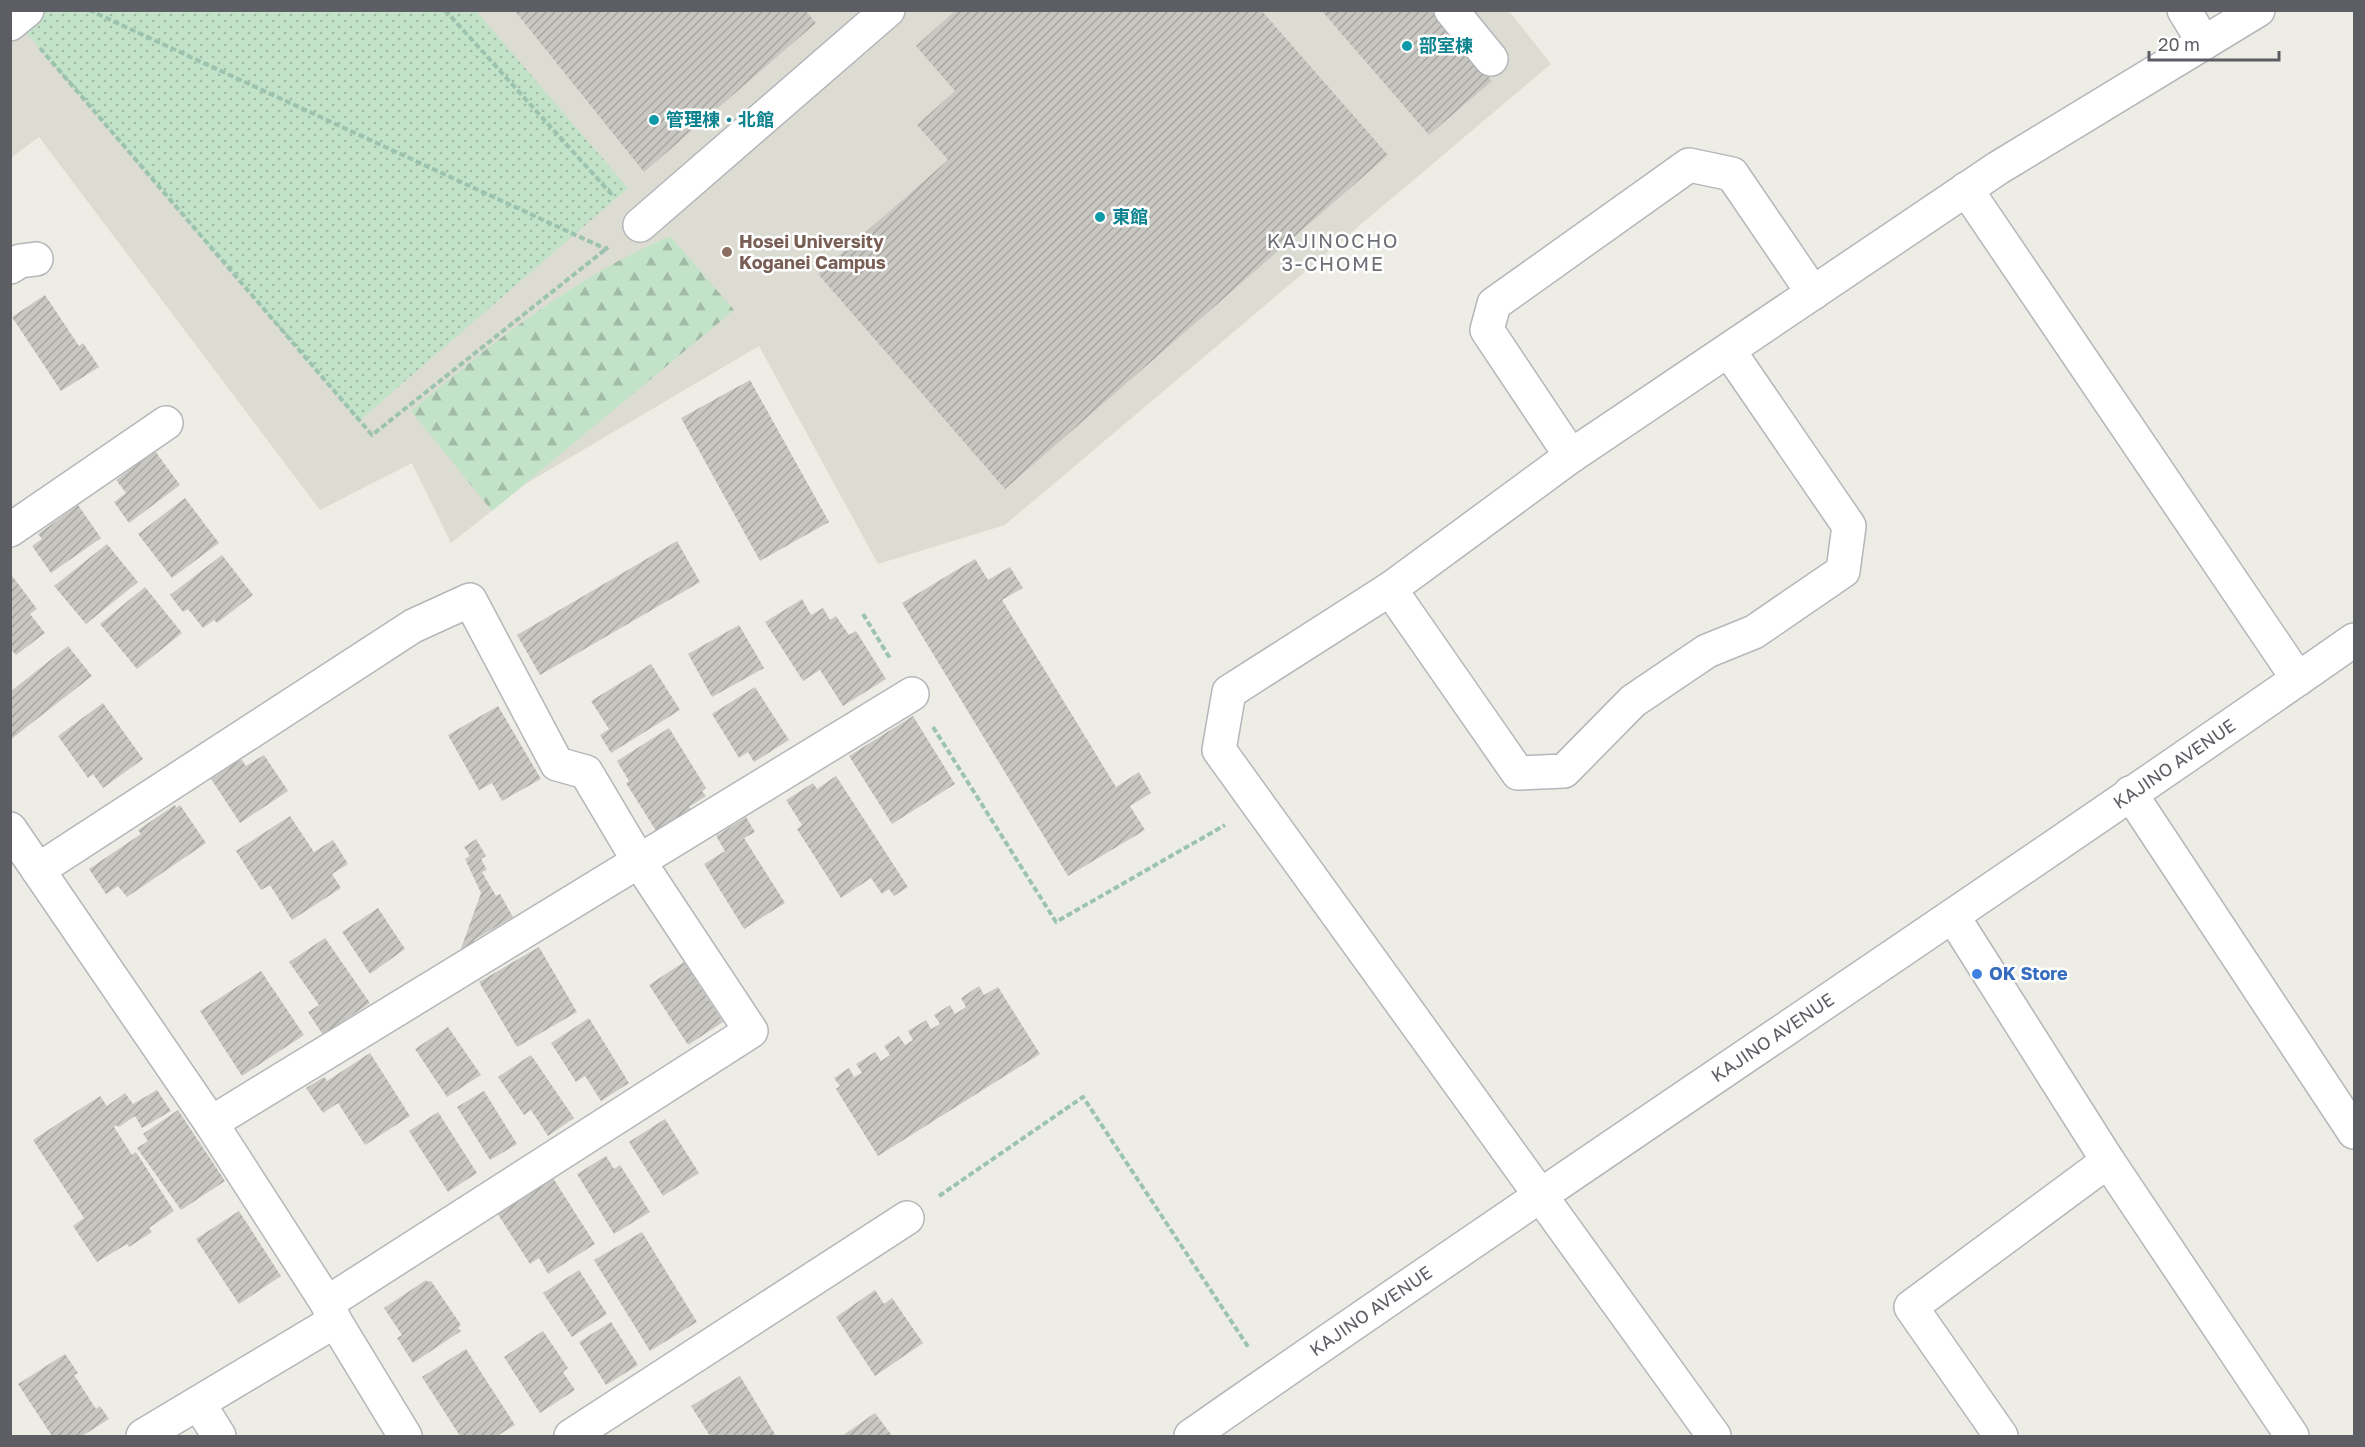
<svg xmlns="http://www.w3.org/2000/svg" width="2365" height="1447" viewBox="0 0 2365 1447" font-family="'Golos Text','Noto Sans JP',sans-serif">
	<style>
		.education { fill: #dddcd3 }
		.forest { fill: url(#forest-firs) }
		.park { fill: url(#park-dots) }
		.building { fill: url(#building-hatch) }
		.lines { fill: none; stroke-linecap: round; stroke-linejoin: round }
		.minor-casing { stroke: #b5b6ba; stroke-width: 36 }
		.path { stroke: #9cc3af; stroke-width: 4; stroke-dasharray: 6 3; stroke-linecap: butt }
		.minor { stroke: #fff; stroke-width: 33 }
		.culture-dot { fill: #0f9aa8; stroke: #fff; stroke-width: 2 }
		.education-dot { fill: #8d6e63; stroke: #fff; stroke-width: 2 }
		.shop-dot { fill: #3f7fe0; stroke: #fff; stroke-width: 2 }
		.labels { text-anchor: middle; stroke-width: 5; stroke-linejoin: round; paint-order: stroke }
		.culture-label { font-size: 18px; font-weight: bold; fill: #0d838f; stroke: #fff; text-anchor: start }
		.education-label { font-size: 18px; font-weight: bold; fill: #785e54; stroke: #fff; text-anchor: start }
		.street-label { font-size: 18px; fill: #5c5e64; stroke: #fff }
		.shop-label { font-size: 18px; font-weight: bold; fill: #366cbe; stroke: #fff; text-anchor: start }
		.neighbourhood-label { font-size: 20px; letter-spacing: 1.5px; fill: #6d7076; stroke: #fff }
	</style>
	<defs>
		<pattern id="forest-firs" width="22" height="20" patternUnits="userSpaceOnUse" patternTransform="scale(1.5)"><rect width="22" height="20" fill="#c3e3c9"/><path d="M5 1l3.5 6h-7zM16 11l3.5 6h-7z" fill="#a2bba7"/></pattern>
		<pattern id="park-dots" width="8" height="8" patternUnits="userSpaceOnUse" patternTransform="scale(1.5)"><rect width="8" height="8" fill="#c3e3c9"/><path d="M2 2h.1M6 6h.1" fill="none" stroke="#a2bba7" stroke-width="1.8" stroke-linecap="round"/></pattern>
		<pattern id="building-hatch" width="6" height="6" patternUnits="userSpaceOnUse" patternTransform="scale(1.5)"><rect width="6" height="6" fill="#c9c7c2"/><path d="M-1 1l2-2M0 6l6-6M5 7l2-2" fill="none" stroke="#a6a5a1"/></pattern>
	</defs>
	<rect width="100%" height="100%" fill="#edede5"/>
	<path class="education" d="M1508 10 1551 64 1005 525 878 564 759 346 527 483 451 543 412 463 320 510 39 137 11 158V11Z"/>
	<path class="forest" d="M670 236 734 310 492 511 411 411C491 343 573 278 670 236Z"/>
	<path class="park" d="M45 10 476 11 628 188 359 421 23 29Z"/>
	<g class="building">
		<path d="M514 10H805L816 23 644 172Z"/>
		<path d="M956 10H1261L1388 155 1005 489 818 274 948 160 917 125 955 91 916 46Z"/>
		<path d="M1321 10H1431L1492 81 1429 135Z"/>
		<path d="M45 295 79 346 83 343 99 367 61 391 12 317Z"/>
		<path d="M750 380 829 522 760 561 681 418Z"/>
		<path d="M155 451 180 485 129 523 114 502 126 493 116 480Z"/>
		<path d="M185 498 219 543 172 578 138 534Z"/>
		<path d="M78 505 101 538 51 573 32 546 42 539 38 534Z"/>
		<path d="M677 541 700 582 540 675 517 635Z"/>
		<path d="M107 544 138 582 86 624 54 586Z"/>
		<path d="M222 555 253 595 217 623 214 620 203 628 188 609 183 612 170 595Z"/>
		<path d="M975 559 988 580 1010 567 1023 588 1002 600 1116 787 1139 772 1151 793 1130 806 1145 830 1068 876 902 603Z"/>
		<path d="M10 573 37 609 30 614 45 633 16 655 10 648Z"/>
		<path d="M145 587 182 633 137 669 100 624Z"/>
		<path d="M802 599 811 615 823 608 830 620 836 616 849 635 856 631 886 679 843 706 820 670 803 681 765 622Z"/>
		<path d="M739 625 764 668 712 697 688 654Z"/>
		<path d="M68 646 92 676 10 740V692Z"/>
		<path d="M651 664 680 710 611 753 600 735 609 729 591 701Z"/>
		<path d="M755 687 789 740 754 762 748 752 739 758 712 714Z"/>
		<path d="M103 703 143 759 103 788 93 774 88 778 58 736Z"/>
		<path d="M498 706 541 779 502 801 492 783 479 790 448 735Z"/>
		<path d="M913 716 955 784 892 824 849 756Z"/>
		<path d="M669 728 706 788 702 791 706 796 689 807 692 813 658 834 626 783 629 781 617 761Z"/>
		<path d="M264 755 288 791 240 823 211 779 241 759 246 766Z"/>
		<path d="M836 776 908 887 894 896 889 889 882 894 871 878 841 898 797 829 802 825 786 800 813 783 817 789Z"/>
		<path d="M175 805 176 808 180 805 206 843 127 897 118 886 106 894 89 869 141 834 138 830Z"/>
		<path d="M290 816 314 852 333 840 348 864 332 874 341 888 292 920 270 885 261 890 236 851Z"/>
		<path d="M746 817 755 832 744 838 785 903 744 929 704 864 725 851 716 836Z"/>
		<path d="M476 839 486 856 481 859 487 870 482 872 496 896 500 894 513 917 474 940 477 946 458 957 481 893 465 859 470 856 464 847Z"/>
		<path d="M378 908 405 949 370 974 342 932Z"/>
		<path d="M325 938 370 1003 323 1035 308 1012 319 1005 289 962Z"/>
		<path d="M539 947 577 1012 517 1047 479 982Z"/>
		<path d="M684 962 723 1022 688 1045 649 985Z"/>
		<path d="M261 971 304 1035 242 1076 200 1011Z"/>
		<path d="M979 986 984 995 998 987 1040 1054 878 1156 836 1089 840 1086 834 1078 849 1068 854 1077 862 1073 856 1064 875 1052 881 1061 890 1055 884 1046 899 1036 905 1045 913 1040 908 1031 926 1020 931 1029 940 1024 934 1015 950 1005 955 1014 966 1007 961 998Z"/>
		<path d="M589 1018 629 1083 601 1101 585 1076 576 1082 551 1043Z"/>
		<path d="M448 1027 481 1075 447 1097 415 1049Z"/>
		<path d="M370 1053 410 1116 365 1145 338 1103 323 1113 306 1088 324 1077 327 1081Z"/>
		<path d="M531 1055 574 1118 548 1136 531 1110 524 1115 498 1077Z"/>
		<path d="M157 1090 171 1111 142 1128 135 1116 119 1127 116 1125 114 1127 132 1155 136 1152 174 1211 149 1228 152 1232 129 1247 127 1244 97 1262 73 1226 84 1218 33 1140 100 1096 107 1106 125 1093 133 1104Z"/>
		<path d="M484 1091 517 1144 490 1160 457 1107Z"/>
		<path d="M178 1110 225 1181 181 1210 137 1148 148 1141 143 1134Z"/>
		<path d="M438 1112 477 1173 448 1192 409 1131Z"/>
		<path d="M665 1119 699 1173 663 1196 629 1142Z"/>
		<path d="M606 1156 614 1169 620 1165 650 1212 614 1234 577 1174Z"/>
		<path d="M553 1178 595 1244 548 1274 539 1258 530 1264 497 1213Z"/>
		<path d="M239 1211 281 1276 239 1304 196 1239Z"/>
		<path d="M642 1232 697 1322 650 1351 594 1260Z"/>
		<path d="M579 1270 607 1314 572 1337 543 1293Z"/>
		<path d="M426 1280 428 1282 431 1281 461 1325 458 1328 461 1331 413 1363 397 1338 402 1335 384 1308Z"/>
		<path d="M875 1290 884 1304 892 1298 923 1343 875 1376 836 1317Z"/>
		<path d="M611 1322 638 1365 606 1385 579 1342Z"/>
		<path d="M543 1331 568 1368 563 1372 575 1390 540 1413 504 1357Z"/>
		<path d="M466 1349 515 1425 497 1436H460L422 1377Z"/>
		<path d="M65 1354 78 1373 74 1375 96 1409 100 1406 109 1419 82 1436H52L18 1384Z"/>
		<path d="M740 1376 776 1436H710L691 1406Z"/>
		<path d="M875 1413 892 1436H842Z"/>
	</g>
	<g class="lines">
		<g class="minor-casing">
			<g id="minor">
				<path d="M1451 10 1491 59"/>
				<path d="M2184 10 2204 43"/>
				<path d="M10 24 27 10"/>
				<path d="M1966 189 2298 679"/>
				<path d="M640 225 888 10"/>
				<path d="M10 267 20 261 36 259"/>
				<path d="M1571 456 1487 330 1494 304 1689 165 1732 174 1813 293"/>
				<path d="M10 530 166 423"/>
				<path d="M1390 589 1518 773 1564 771 1633 701 1707 651 1754 632 1843 571 1849 526 1729 351"/>
				<path d="M2130 793 2354 1132"/>
				<path d="M10 829 211 1123 327 1303 335 1321 405 1436"/>
				<path d="M38 870 413 626 470 600 557 764 586 772 640 863 751 1031 327 1303"/>
				<path d="M1954 918 2108 1161 2292 1436"/>
				<path d="M211 1123 912 694"/>
				<path d="M199 1404 219 1436"/>
				<path d="M143 1436 335 1321"/>
				<path d="M571 1436 907 1218"/>
				<path id="s1" d="M1191 1436C1576 1167 1969 909 2354 640"/>
				<path d="M1714 1436 1219 750 1229 692 1390 589 1571 456 1998 168 2258 10"/>
				<path d="M2001 1436 1911 1307 2108 1161"/>
			</g>
		</g>
		<g class="path">
			<path d="M89 10 606 249 608 247"/>
			<path d="M445 10 614 197"/>
			<path d="M40 48 372 435 606 249"/>
			<path d="M863 614 891 660"/>
			<path d="M933 727 1056 922 1225 825"/>
			<path d="M939 1196 1083 1097 1249 1348"/>
		</g>
		<use href="#minor" class="minor"/>
	</g>
	<g class="culture-dot">
		<circle cx="1407" cy="46" r="6"/>
		<circle cx="654" cy="120" r="6"/>
		<circle cx="1100" cy="217" r="6"/>
	</g>
	<circle class="education-dot" cx="727" cy="252" r="6"/>
	<circle class="shop-dot" cx="1977" cy="974" r="6"/>
	<g class="labels">
		<g class="culture-label">
			<text x="1419" y="52">部室棟</text>
			<text x="666" y="126">管理棟・北館</text>
			<text x="1112" y="223">東館</text>
		</g>
		<g class="education-label">
			<text x="739" y="248">Hosei University<tspan x="739" dy="21">Koganei Campus</tspan></text>
		</g>
		<g class="street-label">
			<text dy="6" stroke="none"><textPath href="#s1" startOffset="1191">KAJINO AVENUE</textPath></text>
			<text dy="6" stroke="none"><textPath href="#s1" startOffset="705">KAJINO AVENUE</textPath></text>
			<text dy="6" stroke="none"><textPath href="#s1" startOffset="219">KAJINO AVENUE</textPath></text>
		</g>
		<g class="shop-label">
			<text x="1989" y="980">OK Store</text>
		</g>
		<g class="neighbourhood-label">
			<text x="1333" y="248">KAJINOCHO<tspan x="1333" dy="23">3-CHOME</tspan></text>
		</g>
	</g>
	<rect width="2365" height="1447" fill="none" stroke="#5c5e64" stroke-width="24"/>
	<path d="M2149 51v9h130v-9" fill="none" stroke="#5c5e64" stroke-width="3"/>
	<text x="2158" y="51" font-size="18" fill="#5c5e64" stroke="#ffffff" stroke-width="4.5" paint-order="stroke">20 m</text>
</svg>
